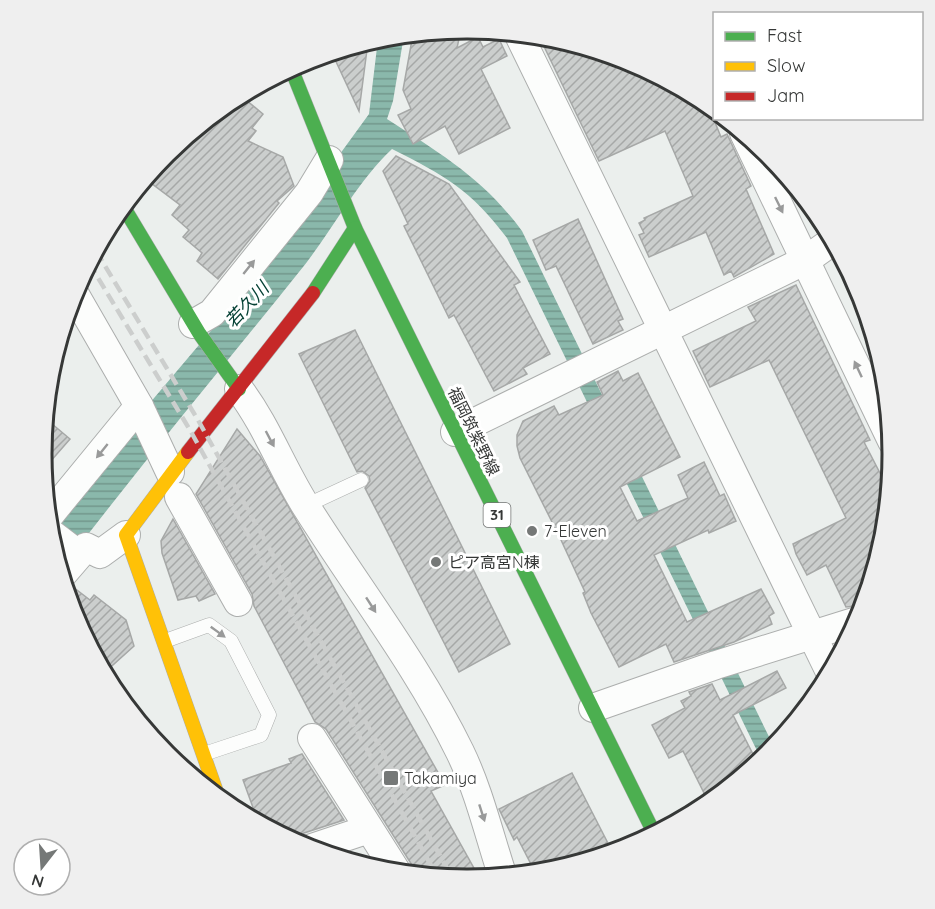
<svg xmlns="http://www.w3.org/2000/svg" width="935" height="909" viewBox="0 0 935 909" font-family="Quicksand,'Noto Sans JP',sans-serif">
	<style>
		.water { fill: url(#water-rules) }
		.building { fill: url(#building-hatch); stroke: #a6a8a7; stroke-width: 1.5 }
		.lines { fill: none; stroke-linecap: round; stroke-linejoin: round }
		.lane-casing { stroke: #acaead; stroke-width: 15 }
		.street-casing { stroke: #acaead; stroke-width: 30 }
		.fast-casing { stroke: #acaead; stroke-width: 15 }
		.slow-casing { stroke: #acaead; stroke-width: 15 }
		.jam-casing { stroke: #acaead; stroke-width: 15 }
		.lane { stroke: #fcfdfc; stroke-width: 14 }
		.street { stroke: #fcfdfc; stroke-width: 28 }
		.fast { stroke: #4caf50; stroke-width: 14 }
		.slow { stroke: #ffc107; stroke-width: 14 }
		.jam { stroke: #c62828; stroke-width: 14 }
		.rail { stroke: #cccecd; stroke-width: 4.5; stroke-dasharray: 12 6; stroke-linecap: butt }
		.oneway { fill: #999a9a }
		.poi-dot { fill: #757877; stroke: #fff; stroke-width: 2 }
		.labels { text-anchor: middle; stroke-width: 6; stroke-linejoin: round; paint-order: stroke }
		.shield { fill: #fff; stroke: #727473; stroke-width: 1.5 }
		.shield-label { font-size: 15px; font-weight: bold; fill: #363837 }
		.street-label { font-size: 16px; fill: #363837; stroke: #fff }
		.poi-label { font-size: 16px; fill: #363837; stroke: #fff; text-anchor: start }
		.water-label { font-size: 18px; font-style: italic; fill: #064135; stroke: #fff }
		.rim { fill: none; stroke: #363837; stroke-width: 3 }
	</style>
	<defs>
		<pattern id="water-rules" width="6" height="5" patternUnits="userSpaceOnUse" patternTransform="scale(1.5)"><rect width="6" height="5" fill="#8ab8ab"/><path d="M0 2.5h6" fill="none" stroke="#72978c"/></pattern>
		<pattern id="building-hatch" width="6" height="6" patternUnits="userSpaceOnUse" patternTransform="scale(1.5)"><rect width="6" height="6" fill="#cbcecd"/><path d="M-1 1l2-2M0 6l6-6M5 7l2-2" fill="none" stroke="#a6a8a7"/></pattern>
	</defs>
	<rect width="100%" height="100%" fill="#ebefed"/>
	<path class="water" d="M404 35 393 101 387 119C441 154 483 178 522 231L775 749 762 761 507 238C471 190 444 175 392 149 355 184 331 233 299 272 219 372 137 469 60 571L50 537 127 430 215 326 369 114 378 39Z"/>
	<g class="building">
		<path d="M461 29 457 48 478 37 483 47 499 39 507 56 481 69 510 128 459 154 445 126 413 144 398 115 411 109 403 90 413 34Z"/>
		<path d="M539 36 631 61 707 103 721 137 727 134 751 186 746 189 774 254 734 277 731 271 724 275 706 232 649 257 639 235 644 233 639 223 645 220 644 218 693 196 665 131 599 161Z"/>
		<path d="M368 42 359 111 332 53Z"/>
		<path d="M240 95 263 114 252 128 256 131 248 141 283 157 294 186 277 201 279 203 218 279 197 261 202 253 183 237 189 230 172 215 180 205 151 183 187 137Z"/>
		<path d="M396 156 449 184 520 282 514 285 550 354 523 368 527 374 494 391 454 315 449 318 404 226 408 224 383 171Z"/>
		<path d="M578 219 623 319 618 321 623 330 593 344 556 266 546 270 533 240Z"/>
		<path d="M796 285 870 440 864 442 881 475 892 470 885 538 865 605 846 607 826 565 807 575 796 554 793 544 846 518 769 360 710 387 693 351 756 321 748 307Z"/>
		<path d="M355 330 510 644 459 672 365 488 370 481 369 476 362 471 357 472 299 354Z"/>
		<path d="M618 371 623 381 638 373 680 457 620 487 637 521 688 498 678 475 704 462 720 496 724 494 736 521 709 533 708 530 654 555 687 622 761 589 774 613 769 616 772 624 734 642 674 662 666 644 619 667 591 613 583 593 585 592 561 540 520 458 517 446V435L523 421 554 406 559 415 603 395 597 382Z"/>
		<path d="M45 418 70 439 43 470 42 454Z"/>
		<path d="M237 429 260 456 445 785 431 791 480 879 414 875 412 865 326 729 315 722 254 606 252 594 196 494Z"/>
		<path d="M173 519 215 594 199 601 196 596 178 600 162 553 161 541Z"/>
		<path d="M73 587 90 600 94 595 126 620 134 646 104 673 74 617 66 592Z"/>
		<path d="M777 671 786 688 733 715 758 764 716 799H707L683 751 669 758 652 725 685 708 681 701 691 696 689 692 712 684 720 700Z"/>
		<path d="M302 754 344 820 304 833 294 843 259 824 243 780 291 763 289 759Z"/>
		<path d="M572 773 613 853 550 872 536 874 517 837 514 840 499 809Z"/>
		<path d="M368 857 376 870 352 863Z"/>
	</g>
	<g class="lines">
		<g class="lane-casing">
			<g id="lane">
				<path d="M305 506 361 480"/>
				<path d="M165 641 209 625 231 641 269 715 261 735 204 754"/>
			</g>
		</g>
		<g class="street-casing">
			<g id="street">
				<path d="M518 33 831 674"/>
				<path d="M744 133 892 441"/>
				<path d="M74 293 139 406 170 472"/>
				<path d="M193 324 212 313 309 193 329 160"/>
				<path d="M239 389C267 426 282 469 307 508 358 589 418 666 460 752 479 791 489 835 503 877"/>
				<path d="M455 432 806 260 834 240"/>
				<path d="M179 497 238 602"/>
				<path d="M48 517 139 406"/>
				<path d="M49 532 78 554"/>
				<path d="M61 576 86 547 100 554 126 535"/>
				<path d="M593 708 716 665 860 620"/>
				<path d="M312 738 398 874"/>
				<path d="M309 849 369 829"/>
			</g>
		</g>
		<g class="fast-casing">
			<g id="fast">
				<path d="M291 68 355 228 655 835"/>
				<path d="M123 206 199 333 239 389"/>
				<path d="M313 293 355 228"/>
			</g>
		</g>
		<g class="slow-casing">
			<path id="slow" d="M188 452 126 535 219 799"/>
		</g>
		<g class="jam-casing">
			<path id="jam" d="M188 452 313 293"/>
		</g>
		<use href="#lane" class="lane"/>
		<use href="#street" class="street"/>
		<use href="#fast" class="fast"/>
		<use href="#slow" class="slow"/>
		<use href="#jam" class="jam"/>
		<g class="rail">
			<path d="M96 251 198 420 453 879"/>
			<path d="M89 263 190 430 438 878"/>
		</g>
	</g>
	<defs><path id="oneway-solid" d="M-6-.8H1V-3.2L6.5 0L1 3.2V.8H-6Z" transform="scale(1.5)"/></defs>
	<g class="oneway">
		<use href="#oneway-solid" transform="translate(779 205) rotate(64)"/>
		<use href="#oneway-solid" transform="translate(249 267) rotate(-51)"/>
		<use href="#oneway-solid" transform="translate(858 369) rotate(-115)"/>
		<use href="#oneway-solid" transform="translate(270 439) rotate(62)"/>
		<use href="#oneway-solid" transform="translate(102 451) rotate(129)"/>
		<use href="#oneway-solid" transform="translate(371 605) rotate(57)"/>
		<use href="#oneway-solid" transform="translate(218 632) rotate(36)"/>
		<use href="#oneway-solid" transform="translate(482 813) rotate(72)"/>
	</g>
	<g class="poi-dot">
		<circle cx="532" cy="531" r="6"/>
		<circle cx="436" cy="562" r="6"/>
		<rect x="383" y="770" width="16" height="16" rx="3"/>
	</g>
	<g class="labels">
		<rect class="shield" x="483.5" y="503" width="27" height="24" rx="4.5"/>
		<g class="shield-label">
			<text x="497" y="520">31</text>
		</g>
		<g class="street-label">
			<text transform="translate(474 431) rotate(64)" y="6">福岡筑紫野線</text>
		</g>
		<g class="poi-label">
			<text x="544" y="537">7-Eleven</text>
			<text x="448" y="568">ピア高宮N棟</text>
			<text x="404" y="784">Takamiya</text>
		</g>
		<g class="water-label">
			<text transform="translate(247 305) rotate(-47)" y="6">若久川</text>
		</g>
	</g>
	<path d="M0 0H935V909H0ZM52 454a415 415 0 1 1 830 0a415 415 0 1 1-830 0Z" fill="#efefef" fill-rule="evenodd"/>
	<path class="rim" d="M52 454a415 415 0 1 1 830 0a415 415 0 1 1-830 0Z"/>
	<rect x="713" y="12" width="210" height="108" fill="#ffffff" stroke="#afafaf" stroke-width="1.5"/>
	<rect x="725" y="32" width="30" height="9" fill="#4caf50" stroke="#afafaf" stroke-width="1.5"/>
	<text x="767" y="42" font-size="18" fill="#363837">Fast</text>
	<rect x="725" y="62" width="30" height="9" fill="#ffc107" stroke="#afafaf" stroke-width="1.5"/>
	<text x="767" y="72" font-size="18" fill="#363837">Slow</text>
	<rect x="725" y="92" width="30" height="9" fill="#c62828" stroke="#afafaf" stroke-width="1.5"/>
	<text x="767" y="102" font-size="18" fill="#363837">Jam</text>
	<g transform="translate(42 867) rotate(197)"><circle r="28" fill="#ffffff" stroke="#afafaf" stroke-width="1.5"/>
	<path d="M0-4.5L10 22L0 15L-10 22Z" fill="#757877"/>
	<text y="-9" font-size="16" font-weight="bold" text-anchor="middle" fill="#363837">N</text>
	</g>
</svg>
